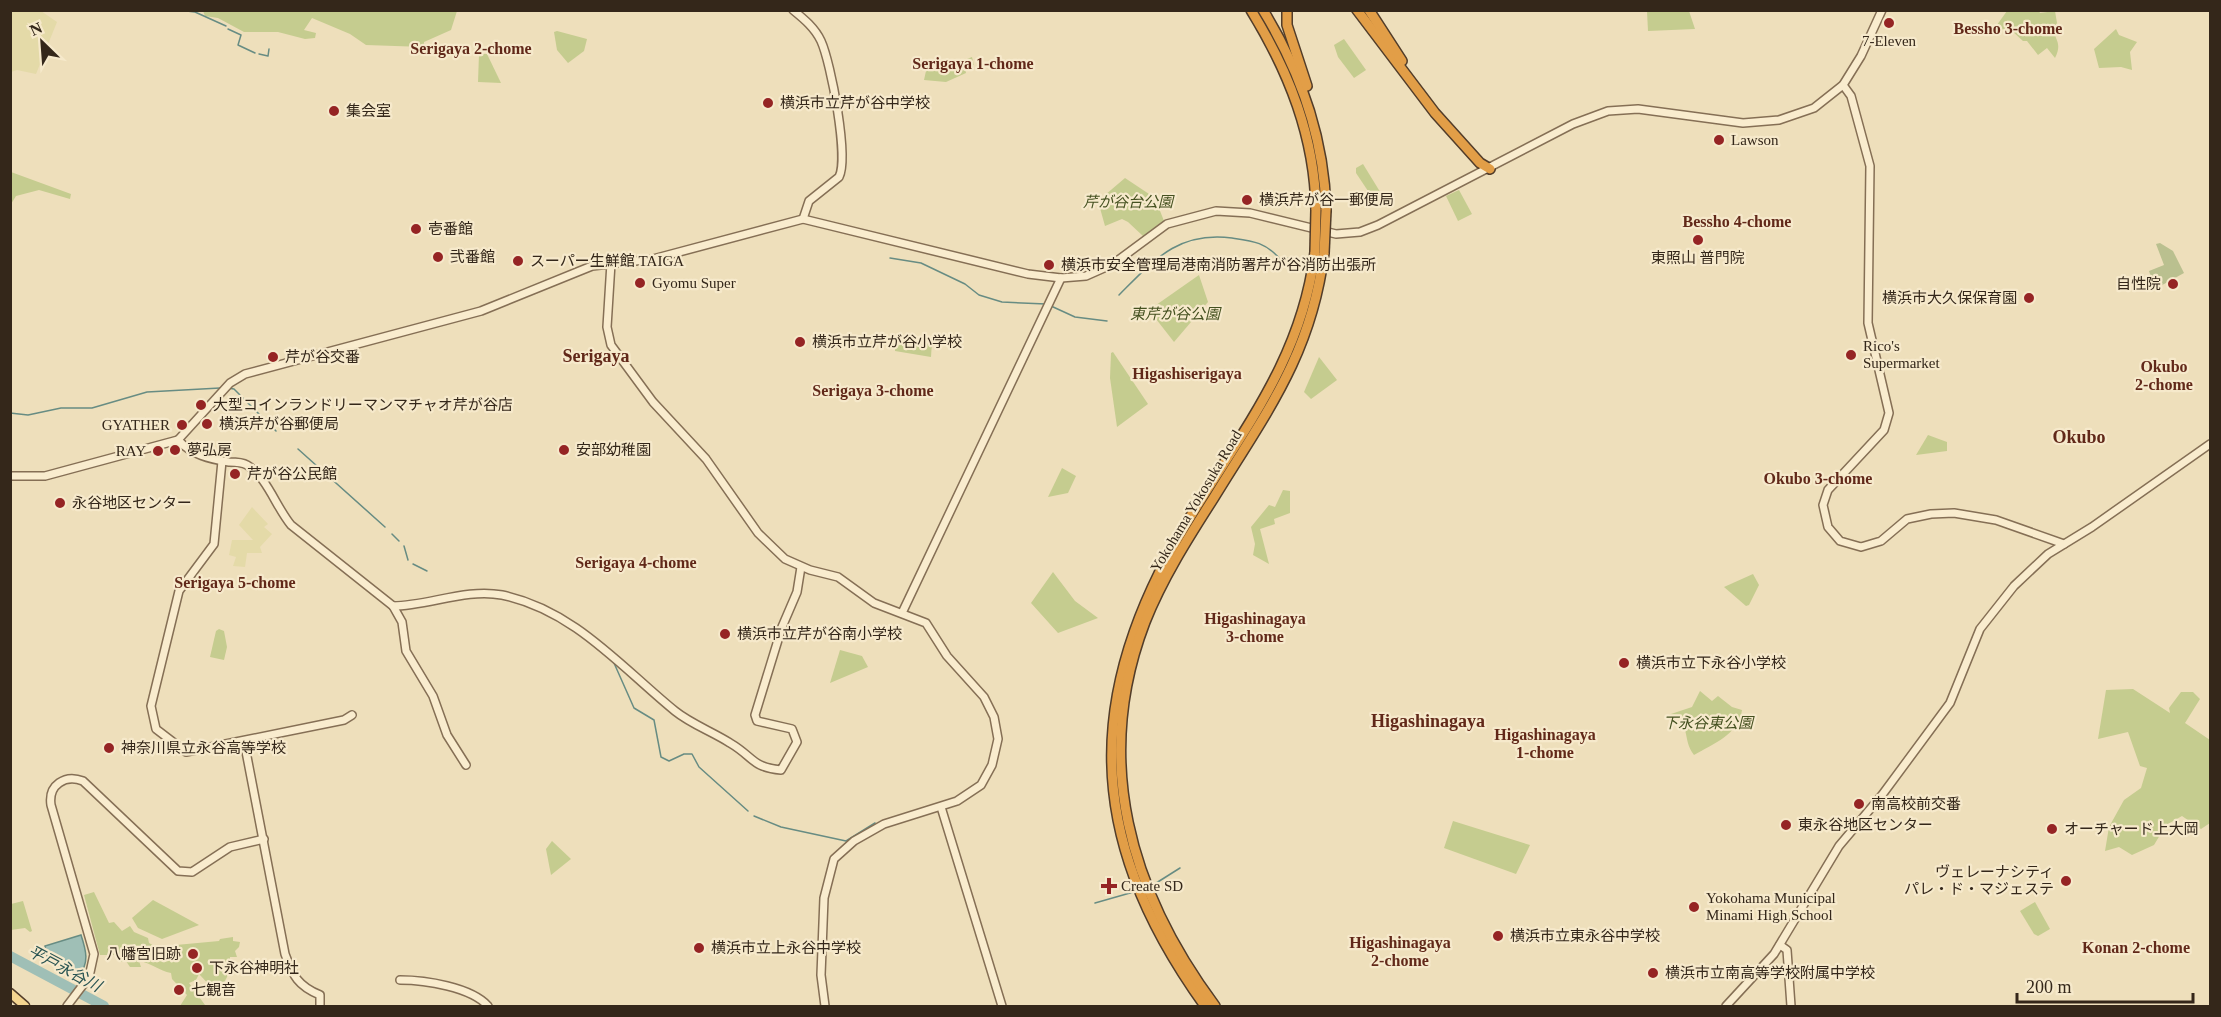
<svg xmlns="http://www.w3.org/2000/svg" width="2221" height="1017" viewBox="0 0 2221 1017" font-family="'Times New Roman','Noto Sans JP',serif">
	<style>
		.farmland { fill: #e4daa8 }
		.green { fill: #c5cc8f }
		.cemetery { fill: #bac08f }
		.water { fill: #9fbfb6; stroke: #678c83; stroke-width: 1.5 }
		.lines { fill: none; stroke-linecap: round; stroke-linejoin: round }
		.stream { stroke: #678c83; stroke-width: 1.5 }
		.river { stroke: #9fbfb6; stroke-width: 10 }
		.tertiary-casing { stroke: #856f55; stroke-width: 10 }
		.primary-casing { stroke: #523d2a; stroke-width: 11 }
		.motorway-casing { stroke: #523d2a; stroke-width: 12 }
		.tertiary { stroke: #f9ecce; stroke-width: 7 }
		.primary { stroke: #f4d590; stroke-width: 8 }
		.motorway { stroke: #e29e47; stroke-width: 9 }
		.motorway-bridge-casing { stroke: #523d2a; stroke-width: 12; stroke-linecap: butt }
		.motorway-bridge { stroke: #e29e47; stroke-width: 9 }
		.poi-dot { fill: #952424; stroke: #f6e9cb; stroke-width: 2 }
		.labels { text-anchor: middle; stroke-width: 4.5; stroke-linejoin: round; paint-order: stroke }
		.poi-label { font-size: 15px; fill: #34271a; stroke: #f6e9cb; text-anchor: start }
		.park-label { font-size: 15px; font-style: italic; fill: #455120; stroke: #f6e9cb }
		.street-label { font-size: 15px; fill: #34271a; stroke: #f6e9cb }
		.neighbourhood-label { font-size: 16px; font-weight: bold; fill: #612819; stroke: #f6e9cb }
		.water-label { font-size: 16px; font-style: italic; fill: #295452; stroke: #f6e9cb }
		.quarter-label { font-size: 18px; font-weight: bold; fill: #612819; stroke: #f6e9cb }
	</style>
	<rect width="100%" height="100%" fill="#eedfbb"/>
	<g class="farmland">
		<path d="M11 10 41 11 57 22 36 74 17 70 11 72Z"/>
		<path d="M252 507 268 524 264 527 272 534 260 547 262 553H247L245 567 233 566 236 557 229 555 232 540H253L239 525Z"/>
	</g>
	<g class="green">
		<path d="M203 11H457L451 30 424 42V47L366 45 350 34 312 18 304 30 316 33 315 38 305 39 278 32H244L218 18 205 16Z"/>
		<path d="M1647 11H1689L1695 29 1648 31Z"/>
		<path d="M2007 11H2039L2040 13 2055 11 2057 23 2053 29C2056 41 2062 44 2055 58L2047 48 2038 55 2027 41H2023L2011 30 1994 29Z"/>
		<path d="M2116 29 2119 35 2137 42 2130 52 2132 70 2121 67 2099 68 2094 49Z"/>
		<path d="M557 31 587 39 584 51 568 63 557 50 554 32Z"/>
		<path d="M1344 39 1366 70 1354 78 1338 57 1334 45Z"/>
		<path d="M479 54H487L501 83 478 82Z"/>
		<path d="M972 57 974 65 965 68 966 73 946 82 924 80 926 71 954 64Z"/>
		<path d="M1363 164 1382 195 1374 200 1356 173V168Z"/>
		<path d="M11 172 71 194 70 199 39 190 16 196 11 204Z"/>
		<path d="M1125 178 1155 198 1164 221 1143 236 1128 222 1122 219 1105 226 1098 201Z"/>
		<path d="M1459 190 1472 214 1458 221 1446 196Z"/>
		<path d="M1199 275 1208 302 1174 342 1149 310Z"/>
		<path d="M895 339 932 342 931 357 895 351Z"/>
		<path d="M1113 352 1148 404 1117 427 1110 378 1111 353Z"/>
		<path d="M1319 357 1337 380 1311 399 1304 392Z"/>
		<path d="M1928 435 1947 442V451L1916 455Z"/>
		<path d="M1062 468 1076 476 1068 493 1048 497Z"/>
		<path d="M1283 490 1290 491V513L1274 519 1275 524 1260 529 1269 564 1253 555 1255 544 1251 527 1269 505 1275 507Z"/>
		<path d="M1053 572 1075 601 1098 618 1058 633 1031 603Z"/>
		<path d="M1753 574 1759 585 1749 605 1746 606 1724 587Z"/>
		<path d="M219 629 224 631 227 647 224 660 210 657 216 631Z"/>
		<path d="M840 650 862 656 868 667 830 683Z"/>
		<path d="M2133 689 2170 713 2169 708 2181 692H2193L2200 699 2185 723 2210 740V823L2201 829 2182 816 2166 825 2154 845 2132 855 2119 847 2105 851 2109 827 2124 800 2141 788 2147 768 2140 766 2128 732 2098 739 2106 690Z"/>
		<path d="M1700 691 1712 701 1718 696 1732 707 1742 710C1739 734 1713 744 1694 755 1681 738 1693 723 1668 715L1692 707Z"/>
		<path d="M1453 821 1530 845 1516 874 1444 848Z"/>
		<path d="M552 841 571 859 551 875 546 849Z"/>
		<path d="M94 892 109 923 114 922 122 931 130 926 134 932 148 938 149 943 160 949H168L176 945 219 941 220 939 233 937V941L240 942 239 947 235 951 237 957H230C230 973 228 981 215 991L199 974 196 980 189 983 205 1005 180 1006 187 995 172 979 171 973C159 971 152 963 139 961L141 967H130L126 961 118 962V955H100L84 895Z"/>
		<path d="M153 900 199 925 162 939 138 928 132 918Z"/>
		<path d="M23 901 32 931 30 932 25 928 11 930V904Z"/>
		<path d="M2035 902 2050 929 2038 936 2034 934 2020 911Z"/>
	</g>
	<path class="cemetery" d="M2160 243 2173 251 2184 273 2155 289 2149 271 2164 265 2156 244Z"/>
	<path class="water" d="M81 935C86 950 90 964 78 976L48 961 45 946Z"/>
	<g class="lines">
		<g class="stream">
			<path d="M178 10 195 12 226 26"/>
			<path d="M228 29 241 35 238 45 255 53"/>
			<path d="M259 54 268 56 269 49"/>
			<path d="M890 258 921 263 965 284 979 295 1002 302 1046 304"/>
			<path d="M1119 295C1154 260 1178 231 1232 238 1253 241 1265 242 1280 259L1294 258"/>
			<path d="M1051 306 1075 317 1107 321"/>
			<path d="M228 388 234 389 276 431"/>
			<path d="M10 413 28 415 61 408H92L147 392 220 388"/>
			<path d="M298 449 385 527"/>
			<path d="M392 534 399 541"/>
			<path d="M404 546 408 560"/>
			<path d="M413 564 427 571"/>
			<path d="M614 663 634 708 654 720 661 757 669 761 684 754H692L699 767 748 811"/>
			<path d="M754 816 781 827 846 841 875 823"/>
			<path d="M1153 885 1180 868"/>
			<path d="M1095 903 1137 891"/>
		</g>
		<path class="river" d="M10 956 104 1006"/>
		<g class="tertiary-casing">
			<g id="tertiary">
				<path d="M793 10C804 19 815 28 821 41 831 63 849 158 839 177L809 201 803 219"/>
				<path d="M1843 85 1851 96 1870 166 1868 323 1889 413 1884 430 1828 490 1823 505 1828 527 1840 541 1861 547 1881 541 1907 519 1931 514 1954 513 1996 520 2064 544"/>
				<path d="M611 263 607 327 611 345 653 402 706 459 758 533 785 559 810 570 838 577 874 603 926 623 947 656 984 697 994 717 998 739 992 765 981 785 957 801 884 824 854 841 834 859 824 898 821 975 825 1006"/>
				<path d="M178 440C192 455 210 459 229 462 234 462 242 462 247 465 267 477 276 507 291 525L393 606C428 606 466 588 502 595 574 610 621 667 675 711 691 724 713 732 730 743 754 757 751 767 781 770L797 742 792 729 757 721 755 715 782 627 797 592 801 567"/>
				<path d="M222 461 214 544 179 591 151 706 156 729 186 752 344 720 352 715"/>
				<path d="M10 476H45L178 440 230 383 245 374 481 311 592 266 653 259 803 219 1028 274 1061 278 1086 276 1113 264 1167 224 1216 211 1250 213 1336 234 1360 232 1378 225 1573 124 1608 111 1638 109 1743 123 1779 120 1814 108 1843 85 1861 56 1882 10"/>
				<path d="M393 606 402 622 406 651 433 696 447 735 466 765"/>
				<path d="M902 613 1061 278"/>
				<path d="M244 741 285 954C293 976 298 986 320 995V1006"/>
				<path d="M941 807 1002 1006"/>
				<path d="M1780 945 1787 950 1791 1006"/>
				<path d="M400 980C425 980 471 987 488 1006"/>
				<path d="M67 1006 89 977 94 954 51 805C48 785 65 774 83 781L178 871 192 872 230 847 264 839"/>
				<path d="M1726 1006 1774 954 1839 846 1882 795 1950 703 1980 629 2014 586 2048 554 2092 527 2210 444"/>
			</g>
		</g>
		<g class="primary-casing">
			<path id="primary" d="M10 993 25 1006"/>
		</g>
		<g class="motorway-casing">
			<g id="motorway">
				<path d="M1251 10C1289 72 1315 137 1316 210"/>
				<path d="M1263 10C1301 72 1324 137 1326 210"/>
				<path d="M1287 10V25L1307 86"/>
				<path d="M1357 10 1435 113 1480 163 1490 169"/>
				<path d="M1369 10 1402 61"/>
				<path d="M1205 1006C1078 829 1085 682 1200 501 1251 420 1303 351 1315 252"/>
				<path d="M1215 1006C1130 892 1092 760 1145 622 1162 579 1188 538 1213 499 1265 414 1311 356 1324 253"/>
			</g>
		</g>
		<use href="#tertiary" class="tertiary"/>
		<use href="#primary" class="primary"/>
		<use href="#motorway" class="motorway"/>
		<g class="motorway-bridge-casing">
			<g id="motorway-bridge">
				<path d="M1315 252 1316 210"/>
				<path d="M1324 253 1326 210"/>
			</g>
		</g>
		<use href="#motorway-bridge" class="motorway-bridge"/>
	</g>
	<g class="poi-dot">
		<circle cx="1889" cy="23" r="6"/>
		<circle cx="768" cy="103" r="6"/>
		<circle cx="334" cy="111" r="6"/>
		<circle cx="1719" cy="140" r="6"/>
		<circle cx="1247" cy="200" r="6"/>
		<circle cx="416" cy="229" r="6"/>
		<circle cx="1698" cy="240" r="6"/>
		<circle cx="438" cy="257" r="6"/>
		<circle cx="518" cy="261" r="6"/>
		<circle cx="1049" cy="265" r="6"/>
		<circle cx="640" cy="283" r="6"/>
		<circle cx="2173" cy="284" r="6"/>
		<circle cx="2029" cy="298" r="6"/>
		<circle cx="800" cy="342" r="6"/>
		<circle cx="1851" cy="355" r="6"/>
		<circle cx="273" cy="357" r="6"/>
		<circle cx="201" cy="405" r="6"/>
		<circle cx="207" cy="424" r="6"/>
		<circle cx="182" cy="425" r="6"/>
		<circle cx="175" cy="450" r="6"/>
		<circle cx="564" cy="450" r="6"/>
		<circle cx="158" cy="451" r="6"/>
		<circle cx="235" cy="474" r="6"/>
		<circle cx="60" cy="503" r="6"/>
		<circle cx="725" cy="634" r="6"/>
		<circle cx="1624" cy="663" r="6"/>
		<circle cx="109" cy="748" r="6"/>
		<circle cx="1859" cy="804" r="6"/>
		<circle cx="1786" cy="825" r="6"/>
		<circle cx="2052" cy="829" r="6"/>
		<circle cx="2066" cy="881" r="6"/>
		<path d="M1106 877h6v6h6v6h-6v6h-6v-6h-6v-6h6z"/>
		<circle cx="1694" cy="907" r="6"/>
		<circle cx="1498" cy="936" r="6"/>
		<circle cx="699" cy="948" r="6"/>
		<circle cx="193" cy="954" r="6"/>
		<circle cx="197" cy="968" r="6"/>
		<circle cx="1653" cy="973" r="6"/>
		<circle cx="179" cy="990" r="6"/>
	</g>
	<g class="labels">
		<g class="poi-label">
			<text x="1889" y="46" text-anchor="middle">7-Eleven</text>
			<text x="780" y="108">横浜市立芹が谷中学校</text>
			<text x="346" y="116">集会室</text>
			<text x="1731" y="145">Lawson</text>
			<text x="1259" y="205">横浜芹が谷一郵便局</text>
			<text x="428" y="234">壱番館</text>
			<text x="450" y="262">弐番館</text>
			<text x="1698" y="263" text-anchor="middle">東照山 普門院</text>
			<text x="530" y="266">スーパー生鮮館 TAIGA</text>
			<text x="1061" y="270">横浜市安全管理局港南消防署芹が谷消防出張所</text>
			<text x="652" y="288">Gyomu Super</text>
			<text x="2161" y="289" text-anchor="end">自性院</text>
			<text x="2017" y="303" text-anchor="end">横浜市大久保保育園</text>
			<text x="812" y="347">横浜市立芹が谷小学校</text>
			<text x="1863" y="351">Rico's<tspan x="1863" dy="17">Supermarket</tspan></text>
			<text x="285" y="362">芹が谷交番</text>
			<text x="213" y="410">大型コインランドリーマンマチャオ芹が谷店</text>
			<text x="219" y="429">横浜芹が谷郵便局</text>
			<text x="170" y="430" text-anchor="end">GYATHER</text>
			<text x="187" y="455">夢弘房</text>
			<text x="576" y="455">安部幼稚園</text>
			<text x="146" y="456" text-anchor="end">RAY</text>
			<text x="247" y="479">芹が谷公民館</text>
			<text x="72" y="508">永谷地区センター</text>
			<text x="737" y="639">横浜市立芹が谷南小学校</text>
			<text x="1636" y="668">横浜市立下永谷小学校</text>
			<text x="121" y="753">神奈川県立永谷高等学校</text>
			<text x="1871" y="809">南高校前交番</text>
			<text x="1798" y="830">東永谷地区センター</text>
			<text x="2064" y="834">オーチャード上大岡</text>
			<text x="2054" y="877" text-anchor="end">ヴェレーナシティ<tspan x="2054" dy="17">パレ・ド・マジェステ</tspan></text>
			<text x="1121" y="891">Create SD</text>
			<text x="1706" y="903">Yokohama Municipal<tspan x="1706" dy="17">Minami High School</tspan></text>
			<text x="1510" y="941">横浜市立東永谷中学校</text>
			<text x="711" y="953">横浜市立上永谷中学校</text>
			<text x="181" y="959" text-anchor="end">八幡宮旧跡</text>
			<text x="209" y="973">下永谷神明社</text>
			<text x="1665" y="978">横浜市立南高等学校附属中学校</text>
			<text x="191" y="995">七観音</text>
		</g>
		<g class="park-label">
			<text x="1128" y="207">芹が谷台公園</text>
			<text x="1175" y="319">東芹が谷公園</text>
			<text x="1708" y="728">下永谷東公園</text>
		</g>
		<g class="street-label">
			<text transform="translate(1196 501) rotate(-59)" y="5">Yokohama Yokosuka Road</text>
		</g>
		<g class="neighbourhood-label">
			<text x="2008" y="34">Bessho 3-chome</text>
			<text x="471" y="54">Serigaya 2-chome</text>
			<text x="973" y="69">Serigaya 1-chome</text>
			<text x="1737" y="227">Bessho 4-chome</text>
			<text x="2164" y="372">Okubo<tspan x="2164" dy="18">2-chome</tspan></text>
			<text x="1187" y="379">Higashiserigaya</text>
			<text x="873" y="396">Serigaya 3-chome</text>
			<text x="1818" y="484">Okubo 3-chome</text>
			<text x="636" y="568">Serigaya 4-chome</text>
			<text x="235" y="588">Serigaya 5-chome</text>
			<text x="1255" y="624">Higashinagaya<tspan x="1255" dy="18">3-chome</tspan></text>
			<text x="1545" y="740">Higashinagaya<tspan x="1545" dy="18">1-chome</tspan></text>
			<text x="1400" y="948">Higashinagaya<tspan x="1400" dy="18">2-chome</tspan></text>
			<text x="2136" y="953">Konan 2-chome</text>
		</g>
		<g class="water-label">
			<text transform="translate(65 968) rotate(28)" y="6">平戸永谷川</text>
		</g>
		<g class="quarter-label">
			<text x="596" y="362">Serigaya</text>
			<text x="2079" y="443">Okubo</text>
			<text x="1428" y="727">Higashinagaya</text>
		</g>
	</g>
	<rect width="2221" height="1017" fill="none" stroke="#34271a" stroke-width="24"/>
	<g transform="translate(42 42) rotate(335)" stroke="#f6e9cb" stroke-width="4.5" paint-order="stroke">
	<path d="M0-4.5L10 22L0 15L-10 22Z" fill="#34271a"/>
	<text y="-9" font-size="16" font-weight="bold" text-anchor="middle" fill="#34271a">N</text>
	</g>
	<path d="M2017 993v9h176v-9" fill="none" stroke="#34271a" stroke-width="3"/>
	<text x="2026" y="993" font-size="18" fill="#34271a" stroke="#f6e9cb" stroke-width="4.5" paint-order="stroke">200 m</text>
</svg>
